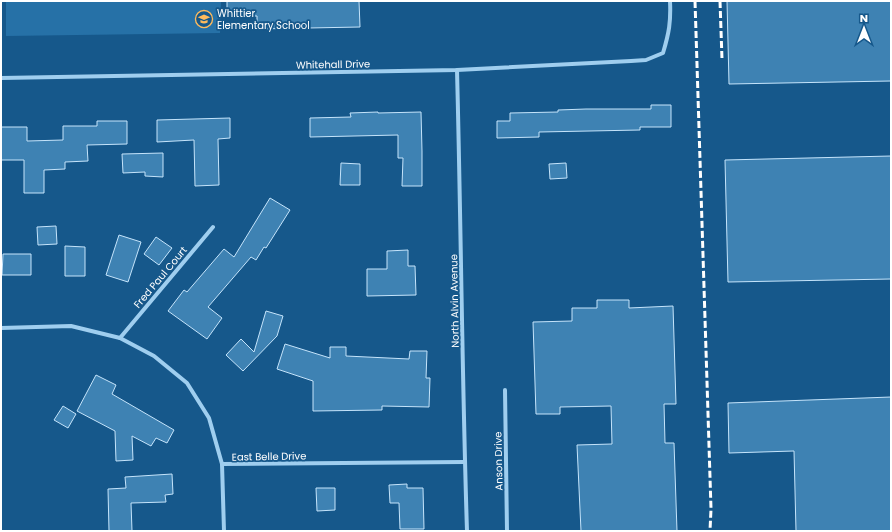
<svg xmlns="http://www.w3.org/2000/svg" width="892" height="532" viewBox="0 0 892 532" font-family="Poppins,sans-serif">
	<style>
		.green { fill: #2671a7 }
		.building { fill: #3e82b3; stroke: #c5e4fb }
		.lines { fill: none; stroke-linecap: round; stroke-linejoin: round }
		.minor { stroke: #9fceef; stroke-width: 4 }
		.rail { stroke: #fff; stroke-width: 3; stroke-dasharray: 7 3; stroke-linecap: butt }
		.labels { text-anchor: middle; stroke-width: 3.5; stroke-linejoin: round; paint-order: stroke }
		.poi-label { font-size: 10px; fill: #fff; stroke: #16588b; text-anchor: start }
		.street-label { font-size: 10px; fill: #fff; stroke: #16588b }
	</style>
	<rect width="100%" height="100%" fill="#16588b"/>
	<path class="green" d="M6 1H221L220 33 6 36Z"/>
	<g class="building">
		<path d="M227 1H359L360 27 257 29V16H227Z"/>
		<path d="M727 1H891V81L729 84Z"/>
		<path d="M651 105H671V127H640V130L539 132V137L497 138V121H510V113L558 112V110L586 109H651Z"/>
		<path d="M378 112V113L421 112 422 151V186H402L403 158H398V135L310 137V118L351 117 350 113Z"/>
		<path d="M230 118V138L218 139 219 185 195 186 194 140 157 142V120Z"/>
		<path d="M97 121H127V144L87 145 88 161 65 162V169L44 170V193H24V160H1V127H27V141L63 140V126H97Z"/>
		<path d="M163 153V177L145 176V172L123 173 122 154Z"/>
		<path d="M891 156V279L728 282 725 160Z"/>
		<path d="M341 163 360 164V185H340Z"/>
		<path d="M566 163 567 178 550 179 549 164Z"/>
		<path d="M270 198 290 210 266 248 264 247 256 260 251 257 208 307 222 318 207 339 168 311 184 290 187 292 224 249 234 257Z"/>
		<path d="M56 226 57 244 38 245 37 227Z"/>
		<path d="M119 235 141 242 128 282 106 275Z"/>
		<path d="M156 237 172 248 159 265 144 254Z"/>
		<path d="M65 246 85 247V276H65Z"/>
		<path d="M408 250V266H415L416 295 367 296V269H387V251Z"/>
		<path d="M3 254H31V275H2Z"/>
		<path d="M597 300H629V308L673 306 676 404H664L665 443H674L677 531H581L577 445 612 444 611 406 560 407V414H536L533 322 572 321V308H597Z"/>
		<path d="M266 311 283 316 277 336 243 371 226 355 241 339 254 352Z"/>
		<path d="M285 344 330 358V347H346V356L409 359 410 351H427L426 378H430L429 407 382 406V410L313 411V381L277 369Z"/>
		<path d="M96 375 116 385 112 394 174 430 167 443 156 438 151 446 132 436 133 460 116 461 115 431 77 411Z"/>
		<path d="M891 397V531H796L794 451 729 453 728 403Z"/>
		<path d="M63 406 76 414 68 428 54 420Z"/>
		<path d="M172 474 173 494 165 495 166 502 131 503 132 531H109L108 489 126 488 125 477Z"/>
		<path d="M407 484V488H423L424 529H400L399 503H390L389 485Z"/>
		<path d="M316 488H335V510L317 511Z"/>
	</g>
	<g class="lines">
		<g class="minor">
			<path d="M457 70C461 224 462 377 467 531"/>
			<path d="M1 78 457 70 631 61 646 60 663 53C669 33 671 22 670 1"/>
			<path d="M1 328 71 326 120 338 154 356 187 383 209 418 222 464 464 462"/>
			<path d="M120 338 213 227"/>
			<path d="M505 390 507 531"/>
			<path d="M222 464 224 531"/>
		</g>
		<g class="rail">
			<path d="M695 1 711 509 710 531"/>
			<path d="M720 1 722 59"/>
		</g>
	</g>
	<defs>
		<g id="school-ring" transform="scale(0.9)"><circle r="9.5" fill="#16588b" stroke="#ffbb5d" stroke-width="1.5"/><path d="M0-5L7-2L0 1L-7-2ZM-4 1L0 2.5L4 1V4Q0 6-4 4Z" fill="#ffbb5d"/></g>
	</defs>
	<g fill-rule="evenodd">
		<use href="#school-ring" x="204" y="19"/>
	</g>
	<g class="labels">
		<g class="poi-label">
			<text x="217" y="17">Whittier<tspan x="217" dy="12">Elementary School</tspan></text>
		</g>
		<g class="street-label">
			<text transform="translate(333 64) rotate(-1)" y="4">Whitehall Drive</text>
			<text transform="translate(160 277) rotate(-50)" y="4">Fred Paul Court</text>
			<text transform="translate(454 301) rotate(-91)" y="4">North Alvin Avenue</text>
			<text transform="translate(269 456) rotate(-1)" y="4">East Belle Drive</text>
			<text transform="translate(498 461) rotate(-91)" y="4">Anson Drive</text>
		</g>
	</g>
	<rect width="892" height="532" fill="none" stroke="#ffffff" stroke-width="4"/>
	<g transform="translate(864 28)" stroke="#16588b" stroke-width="3" paint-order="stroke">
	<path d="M0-3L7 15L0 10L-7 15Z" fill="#ffffff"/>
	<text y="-6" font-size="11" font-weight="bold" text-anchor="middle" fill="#ffffff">N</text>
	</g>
</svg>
